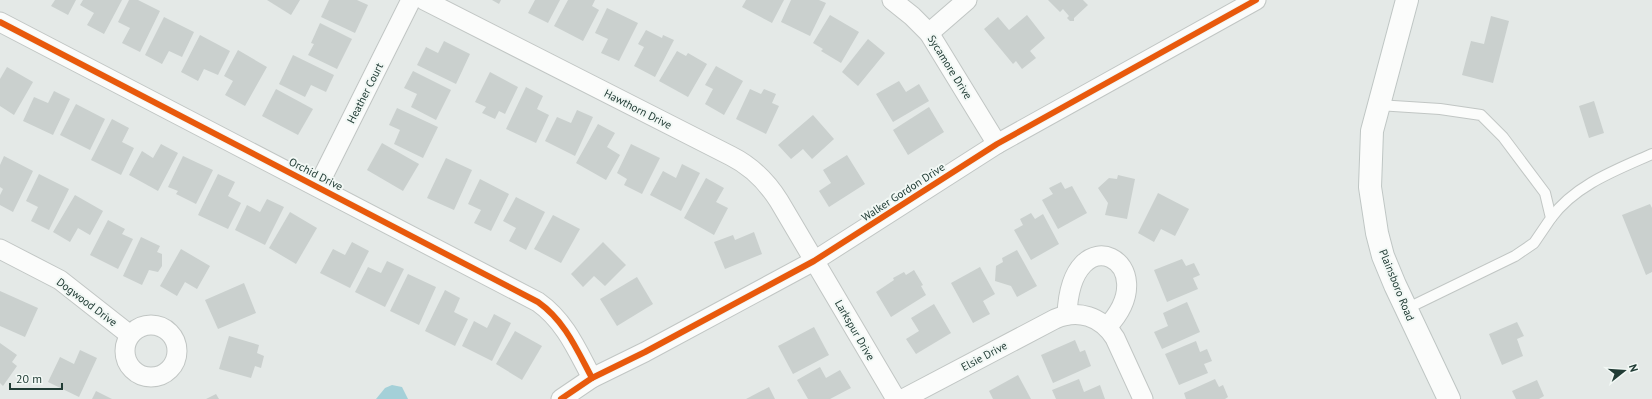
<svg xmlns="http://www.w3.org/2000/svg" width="1652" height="399" viewBox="0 0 1652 399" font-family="'PT Sans',sans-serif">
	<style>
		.water { fill: #a4d0d8 }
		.building { fill: #cad0ce }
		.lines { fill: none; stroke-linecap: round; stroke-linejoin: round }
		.lane-casing { stroke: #c1c6c4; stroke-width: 12 }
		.street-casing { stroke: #c1c6c4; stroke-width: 21 }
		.secondary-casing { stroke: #bfc6c4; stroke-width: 24 }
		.lane { stroke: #fbfcfb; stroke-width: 10 }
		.street { stroke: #fbfcfb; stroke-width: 19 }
		.secondary { stroke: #fbfcfb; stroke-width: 22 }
		.cycleway-casing { stroke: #f2f8f5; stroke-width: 8 }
		.cycleway { stroke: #e8590c; stroke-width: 6 }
		.labels { text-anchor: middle; stroke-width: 4; stroke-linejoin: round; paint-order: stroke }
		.street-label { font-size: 11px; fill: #213c35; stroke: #f2f8f5 }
	</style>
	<rect width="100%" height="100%" fill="#e4e9e7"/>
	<path class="water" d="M392 385 402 387 408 399H376L385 388Z"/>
	<g class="building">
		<path d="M55 0H76L68 15 51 6Z"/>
		<path d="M83 0H122L104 34 87 25 94 13 80 5Z"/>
		<path d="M129 0H138L160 11 140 52 122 43 130 28 118 22Z"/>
		<path d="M267 0H300L291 15Z"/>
		<path d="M329 0H357L368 5 355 33 321 17Z"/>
		<path d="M492 0H501L499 4Z"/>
		<path d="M535 0H560L548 23 528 13Z"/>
		<path d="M568 0H595L592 6 599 10 583 41 554 26Z"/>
		<path d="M746 0H784L772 23 742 7Z"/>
		<path d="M791 0H819L826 3 810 36 781 22Z"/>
		<path d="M1048 0H1083L1088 5 1074 18V21H1070L1067 18 1069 16 1063 9 1060 12Z"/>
		<path d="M607 8 638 23 619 61 601 53 608 39 595 33Z"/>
		<path d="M830 15 859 32 841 63 821 51 823 49 813 43Z"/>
		<path d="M1027 15 1045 38 1030 51 1036 58 1022 69 1016 61 1013 64 984 29 998 17 1009 30Z"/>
		<path d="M1491 16 1509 21 1493 83 1462 75 1471 41 1484 44Z"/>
		<path d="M164 17 194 32 182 57 169 51 162 64 145 55Z"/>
		<path d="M320 23 352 39 337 69 308 55 314 44 311 43Z"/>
		<path d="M646 30 662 38 663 35 674 40 655 77 634 66 644 47 638 44Z"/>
		<path d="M200 35 230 51 218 75 204 69 198 81 181 72Z"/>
		<path d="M868 39 885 53 858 86 842 72Z"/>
		<path d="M444 41 470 54 456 84 417 65 426 47 438 53Z"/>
		<path d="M238 50 267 67 245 106 225 95 233 81 224 76Z"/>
		<path d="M677 51 686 56 688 53 707 64 688 97 659 81Z"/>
		<path d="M293 55 334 75 326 92 311 85 305 97 279 84Z"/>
		<path d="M716 66 743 81 724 115 705 104 713 89 705 85Z"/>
		<path d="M7 67 33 82 14 115 0 106V79Z"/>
		<path d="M413 71 451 90 436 120 411 107 417 94 404 88Z"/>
		<path d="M490 72 518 87 505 114 499 111 495 119 482 113 486 107 475 102Z"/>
		<path d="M899 81 906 92 919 84 929 101 893 122 876 94Z"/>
		<path d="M526 87 543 96 537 109 549 115 536 143 506 129Z"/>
		<path d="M276 89 313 109 298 135 262 116Z"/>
		<path d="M750 89 761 94 764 89 776 94 772 103 779 106 766 134 736 119Z"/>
		<path d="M54 91 70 99 53 135 23 121 34 97 48 103Z"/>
		<path d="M1594 101 1604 133 1589 138 1579 106Z"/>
		<path d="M76 104 105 119 90 150 60 135Z"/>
		<path d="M929 107 944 132 908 155 893 130Z"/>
		<path d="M397 108 438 127 423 158 394 144 400 130 389 125Z"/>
		<path d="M577 110 593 117 575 156 545 141 557 117 571 123Z"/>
		<path d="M813 115 834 139 812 159 803 149 791 159 778 145Z"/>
		<path d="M112 119 129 128 122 142 134 148 121 175 91 160Z"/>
		<path d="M598 124 615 133 607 147 620 155 606 180 576 163Z"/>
		<path d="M382 143 419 164 403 191 367 170Z"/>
		<path d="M161 144 178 153 158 191 129 175 142 151 153 158Z"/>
		<path d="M631 144 660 158 642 194 624 185 627 179 617 173Z"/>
		<path d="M847 155 865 184 829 207 819 191 831 183 823 170Z"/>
		<path d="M4 156 33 171 13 212 0 205V195L3 189 0 187V165Z"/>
		<path d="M183 156 213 170 196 204 176 194 178 191 168 187Z"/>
		<path d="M446 158 472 170 454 210 427 198Z"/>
		<path d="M682 164 700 173 681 211 650 195 663 171 676 178Z"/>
		<path d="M39 174 69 189 49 230 31 221 38 207 26 201Z"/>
		<path d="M218 174 235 182 228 196 241 203 228 229 198 215Z"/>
		<path d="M1118 175 1135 179 1127 219 1105 215 1108 203 1098 188 1109 178 1117 179Z"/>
		<path d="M706 178 724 188 716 202 728 208 714 235 684 218Z"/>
		<path d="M480 179 509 194 491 231 474 223 481 210 468 204Z"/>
		<path d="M1061 182 1065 189 1072 186 1087 213 1058 229 1042 200 1053 194 1049 188Z"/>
		<path d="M1158 193 1189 209 1175 236 1161 229 1154 242 1138 233Z"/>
		<path d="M75 195 103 211 90 235 78 228 70 242 53 232Z"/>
		<path d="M516 197 545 212 526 250 509 241 516 228 503 221Z"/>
		<path d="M267 199 284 207 265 245 235 230 247 205 260 212Z"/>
		<path d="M1650 204 1652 208V272L1646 275 1622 215Z"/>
		<path d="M290 212 317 228 296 264 269 248Z"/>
		<path d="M1031 213 1035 219 1043 214 1059 244 1031 260 1014 230 1023 225 1020 219Z"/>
		<path d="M553 215 580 229 561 263 534 249Z"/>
		<path d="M108 220 125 229 122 234 133 239 118 269 90 255Z"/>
		<path d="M754 232 762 254 725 269 714 242 733 235 735 240Z"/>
		<path d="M141 237 160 246 157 252 162 254V266L158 272 149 270 142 285 123 276Z"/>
		<path d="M352 242 369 251 350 288 320 273 333 249 345 255Z"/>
		<path d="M603 242 626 265 605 286 594 276 583 287 571 274Z"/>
		<path d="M181 249 210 266 197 289 185 282 177 296 160 286Z"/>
		<path d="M1017 250 1037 286 1017 297 1011 286 995 281 996 266 1003 262 1002 258Z"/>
		<path d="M1182 259 1186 266 1194 263 1200 275 1193 278 1198 289 1167 302 1154 270Z"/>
		<path d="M387 261 404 269 385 307 355 292 368 267 381 273Z"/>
		<path d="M980 267 995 294 983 301 990 314 973 323 951 283Z"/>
		<path d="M914 270 923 285 921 286 926 295 891 317 876 292 894 280 893 278 904 272 906 275Z"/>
		<path d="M408 274 436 287 419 325 390 311Z"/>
		<path d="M637 277 653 304 617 326 600 299Z"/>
		<path d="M244 283 256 313 218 329 205 300Z"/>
		<path d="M445 290 460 298 454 312 468 319 455 346 425 331Z"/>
		<path d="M0 291 38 308 25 337 0 326Z"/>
		<path d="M1187 302 1200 332 1162 349 1154 332 1168 326 1163 313Z"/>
		<path d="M934 304 951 333 916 354 906 339 919 331 911 318Z"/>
		<path d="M494 314 511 323 492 361 462 346 474 321 487 328Z"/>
		<path d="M1517 322 1524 336 1517 339 1523 356 1502 365 1489 334Z"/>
		<path d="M814 327 829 355 793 374 778 346Z"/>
		<path d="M515 331 542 346 522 380 496 364Z"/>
		<path d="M229 336 259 345 257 353 264 356 261 368 255 366 251 378 219 369Z"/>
		<path d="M1075 340 1080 352 1085 350 1091 366 1053 383 1041 355Z"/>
		<path d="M1196 341 1200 352 1207 349 1212 361 1204 364 1208 373 1179 385 1165 354Z"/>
		<path d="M0 343 17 355 12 362 17 366 3 386 0 383Z"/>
		<path d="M80 350 97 358 79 397 48 382 60 357 74 364Z"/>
		<path d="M820 367 826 378 840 370 851 388 830 399H808L797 380Z"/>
		<path d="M1018 375 1031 399H993L989 391Z"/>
		<path d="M1079 379 1084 392 1100 385 1105 399H1056L1052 390Z"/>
		<path d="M1215 379 1219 387 1223 385 1228 397 1225 399H1186L1184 393Z"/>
		<path d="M1537 380 1544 396 1539 399H1516L1512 391Z"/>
		<path d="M769 387 775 399H746Z"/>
		<path d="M96 391 112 399H92Z"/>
		<path d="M216 394 219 399H206Z"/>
	</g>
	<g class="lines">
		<g class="lane-casing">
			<g id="lane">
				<path d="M1378 105 1440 109 1481 115 1503 137 1545 193 1551 218 1534 243 1515 256 1406 309"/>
				<path d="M1551 218C1575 185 1616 170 1652 154"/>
			</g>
		</g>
		<g class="street-casing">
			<g id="street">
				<path d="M424 0 731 156C751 166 767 182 779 201L896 399"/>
				<path d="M892 0 912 16 929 33 997 144"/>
				<path d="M0 22 538 302C565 321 577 350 592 378"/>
				<path d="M929 33 967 0"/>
				<path d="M318 186 411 0"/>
				<path d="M0 249 60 280 130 335"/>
				<path d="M1067 315C1071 211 1167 263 1107 327"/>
				<circle cx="151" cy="351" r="26"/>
				<path d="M561 399 592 378 645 352 814 261 997 144 1256 0"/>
				<path d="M903 399 1055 319C1078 309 1101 316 1115 338L1143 399"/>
			</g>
		</g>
		<g class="secondary-casing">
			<path id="secondary" d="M1407 0 1372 131 1370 187 1377 233 1383 256 1395 285 1449 399"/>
		</g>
		<use href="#lane" class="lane"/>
		<use href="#street" class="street"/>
		<use href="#secondary" class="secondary"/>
		<g class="cycleway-casing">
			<g id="cycleway">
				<path d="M0 22 538 302C565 321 577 350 592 378"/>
				<path d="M561 399 592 378 645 352 814 261 997 144 1256 0"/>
			</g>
		</g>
		<use href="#cycleway" class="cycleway"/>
	</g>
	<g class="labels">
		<g class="street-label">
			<text transform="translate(950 67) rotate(58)" y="4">Sycamore Drive</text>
			<text transform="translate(365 93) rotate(-63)" y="4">Heather Court</text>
			<text transform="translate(638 109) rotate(27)" y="4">Hawthorn Drive</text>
			<text transform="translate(316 174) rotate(27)" y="4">Orchid Drive</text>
			<text transform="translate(903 192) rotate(-33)" y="4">Walker Gordon Drive</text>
			<text transform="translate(1397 285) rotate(68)" y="4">Plainsboro Road</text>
			<text transform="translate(87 302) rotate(37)" y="4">Dogwood Drive</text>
			<text transform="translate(855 330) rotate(60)" y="4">Larkspur Drive</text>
			<text transform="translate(984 356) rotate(-28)" y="4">Elsie Drive</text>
		</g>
	</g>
	<g transform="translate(1624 371) rotate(73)" stroke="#f2f8f5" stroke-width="3" paint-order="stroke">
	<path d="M0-3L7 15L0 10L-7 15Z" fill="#213c35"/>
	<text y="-6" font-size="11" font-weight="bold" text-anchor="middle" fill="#213c35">N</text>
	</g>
	<path d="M10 383v6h52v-6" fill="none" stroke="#213c35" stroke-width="2"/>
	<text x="16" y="383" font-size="12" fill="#213c35" stroke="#f2f8f5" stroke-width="3" paint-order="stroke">20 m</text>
</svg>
